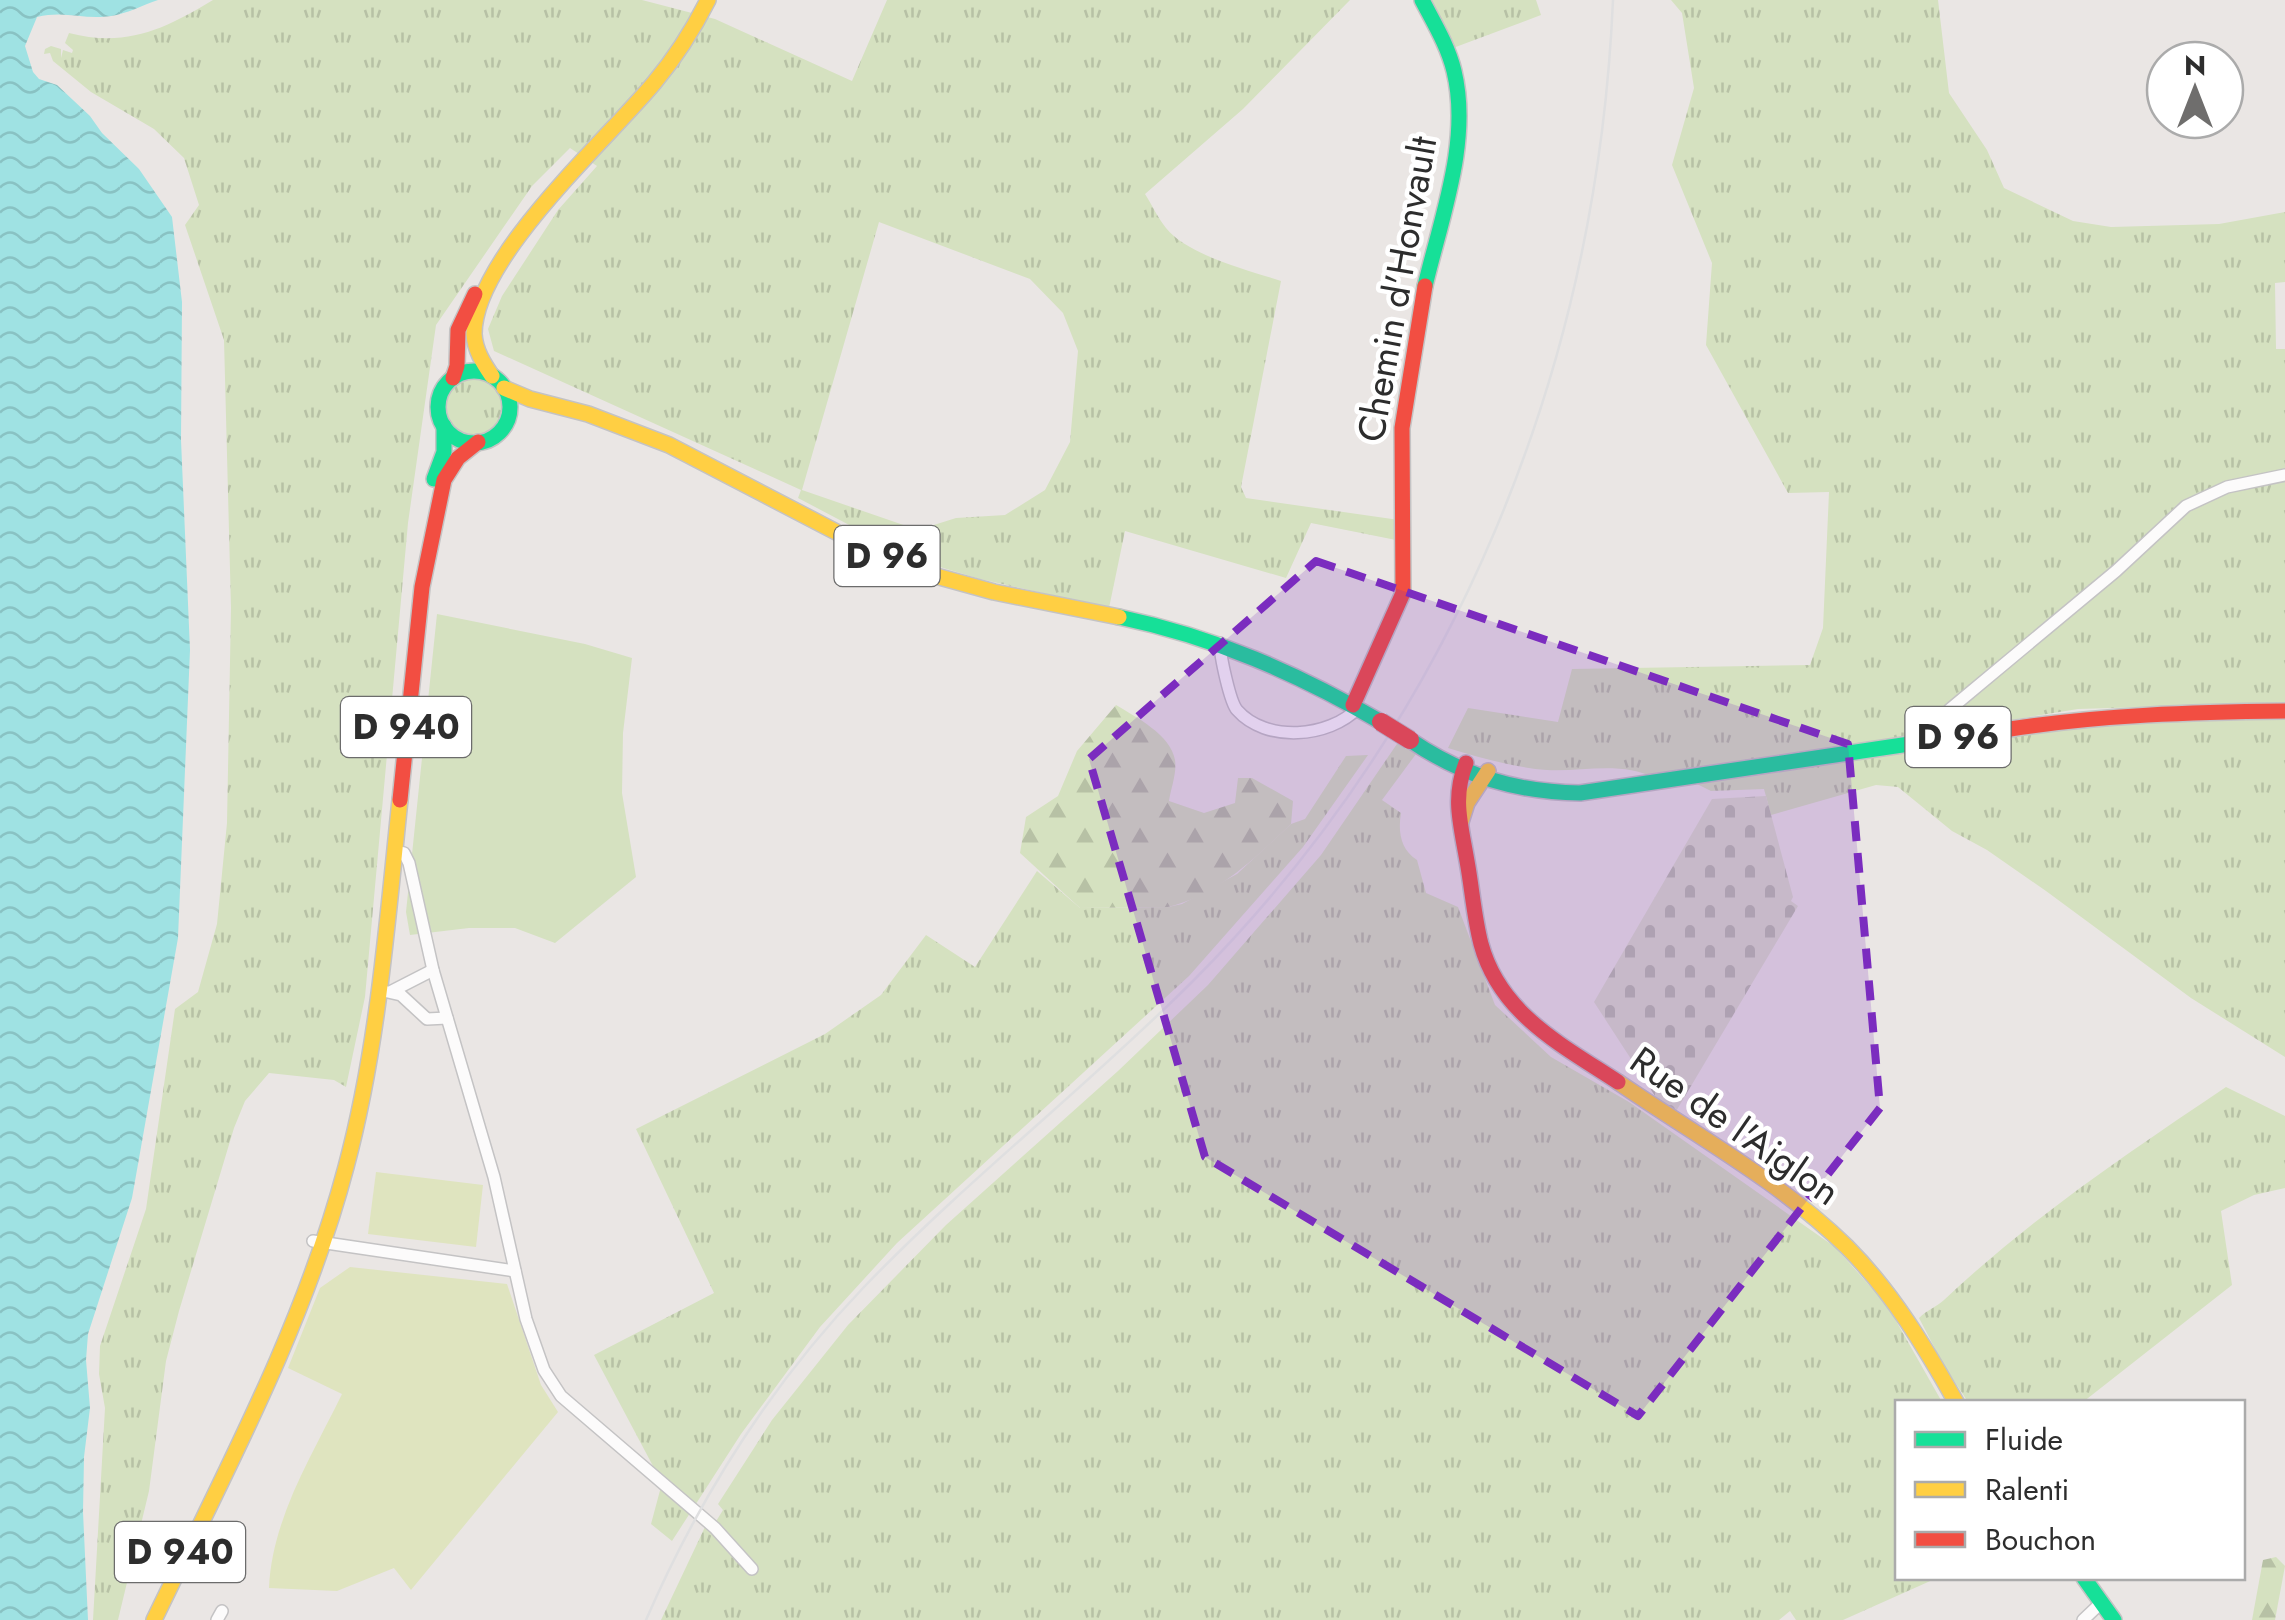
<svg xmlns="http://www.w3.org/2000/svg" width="2285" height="1620" viewBox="0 0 2285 1620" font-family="Jost,sans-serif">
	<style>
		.grass { fill: url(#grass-tufts); fill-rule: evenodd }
		.forest { fill: url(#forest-firs) }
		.cemetery { fill: url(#cemetery-stones) }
		.park { fill: #d5e1c0 }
		.pitch { fill: #dfe4bf }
		.water { fill: url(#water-waves) }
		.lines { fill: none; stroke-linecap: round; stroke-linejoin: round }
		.street-casing { stroke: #c4c3c4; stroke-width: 14 }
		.fast-casing { stroke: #c4c3c4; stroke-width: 18 }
		.slow-casing { stroke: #c4c3c4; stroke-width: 18 }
		.jam-casing { stroke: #c4c3c4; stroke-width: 18 }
		.street { stroke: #fcfbfb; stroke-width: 11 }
		.fast { stroke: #16e098; stroke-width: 15 }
		.slow { stroke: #ffcf43; stroke-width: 15 }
		.jam { stroke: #f24e42; stroke-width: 15 }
		.rail { stroke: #dfdfe0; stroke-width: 2.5 }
		.jam-bridge-casing { stroke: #c6c4c3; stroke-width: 20; stroke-linecap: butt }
		.jam-bridge { stroke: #f24e42; stroke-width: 18 }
		.marked { fill: #7b2cbf; fill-opacity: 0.2; stroke: #7b2cbf; stroke-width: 8; stroke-dasharray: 20 12; stroke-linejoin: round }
		.labels { text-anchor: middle; stroke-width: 9; stroke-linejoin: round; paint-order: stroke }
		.shield { fill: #fff; stroke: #6c6c6c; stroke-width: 2.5 }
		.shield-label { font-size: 35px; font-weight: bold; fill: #2d2d2d }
		.street-label { font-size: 38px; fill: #2d2d2d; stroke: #fff }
	</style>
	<defs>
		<pattern id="grass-tufts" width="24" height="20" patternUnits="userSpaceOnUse" patternTransform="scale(2.5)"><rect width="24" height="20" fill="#d5e1c0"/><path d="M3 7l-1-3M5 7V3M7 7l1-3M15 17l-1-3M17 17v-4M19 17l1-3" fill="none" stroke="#b7c1a5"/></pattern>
		<pattern id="forest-firs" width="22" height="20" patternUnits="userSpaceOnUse" patternTransform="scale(2.5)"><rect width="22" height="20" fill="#d5e1c0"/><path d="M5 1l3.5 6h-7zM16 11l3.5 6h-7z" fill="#b7c1a5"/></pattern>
		<pattern id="cemetery-stones" width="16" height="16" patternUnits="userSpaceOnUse" patternTransform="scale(2.5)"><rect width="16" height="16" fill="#daddcc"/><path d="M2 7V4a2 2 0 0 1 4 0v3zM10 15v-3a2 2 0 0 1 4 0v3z" fill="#bbbeb0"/></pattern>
		<pattern id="water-waves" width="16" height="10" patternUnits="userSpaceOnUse" patternTransform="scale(2.5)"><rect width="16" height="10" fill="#9fe2e3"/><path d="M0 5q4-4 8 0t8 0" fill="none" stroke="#89c2c3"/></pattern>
	</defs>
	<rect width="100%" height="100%" fill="#eae6e4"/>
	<g class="grass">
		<path d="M213 0H642L715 19 852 81 887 0H1350L1243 109 1145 194C1152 205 1158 218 1166 228 1189 256 1248 270 1281 281L1241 487 1246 498 1399 520 1401 541 1311 523 1286 578 1125 531 1109 608 980 579 930 564 891 547 798 498 801 490 494 351 488 329 502 296 558 210 597 166 570 148 532 186 436 325 408 523 365 997 346 1087 334 1080 269 1073 245 1101 234 1128 179 1311 166 1361 149 1491 118 1620H93L105 1408 99 1374 100 1346 146 1209 175 1009 198 992 217 924 227 823 231 608 224 340 185 225 199 205 184 158 154 129 91 92 53 61 50 53 44 54 45 49 51 46 61 49V58L63 50 72 53 73 50 65 43 69 33C126 48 165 29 213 0ZM879 222 1030 279 1063 313 1078 351 1070 442 1045 490 1005 515 956 518 918 530 802 490Z"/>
		<path d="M1428 0H1536L1541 15 1453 48Z"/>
		<path d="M1671 0H1938L1949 93 1987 150 2004 188 2073 221 2111 227 2219 224 2285 212V282L2275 283 2276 349H2285V703L2078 709 1654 778C1623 761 1581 772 1547 770 1512 767 1481 758 1448 748L1468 708 1558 722 1572 669 1810 665 1823 628 1829 492 1788 493 1706 345 1712 263 1672 165 1694 88 1682 13Z"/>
		<circle cx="474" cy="407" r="28"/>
		<path d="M2227 718 2285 719V1057L2191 998 2046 891 1987 850 1952 831 1898 787 1876 785 1771 815 1764 789 1711 791 1697 784 2041 731 2111 722Z"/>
		<path d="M1399 741 1416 754 1382 800 1401 813C1398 831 1400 849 1417 860L1426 893 1458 907 1495 1005 1551 1057 1629 1102 1835 1247 1887 1305 1942 1402H1898V1578H1937L1843 1620H1796L1790 1611 1779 1620H661L705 1527 715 1523 723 1510 718 1504 772 1420 848 1325 946 1225 1118 1071 1208 985 1321 855Z"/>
		<path d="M1368 755 1303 847 1189 976 897 1243 820 1327 741 1434 672 1541 651 1524 662 1483 594 1355 714 1293 636 1129 825 1034 881 995 926 935 975 967 1037 871 1080 908 1168 907 1182 904 1237 874 1291 824 1305 819 1346 756Z"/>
		<path d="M2226 1087 2285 1116V1188L2254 1195 2221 1211 2232 1285 2083 1402H1968L1943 1364 1919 1318C1927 1310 1936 1307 1944 1300 2031 1218 2128 1153 2226 1087Z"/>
	</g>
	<g class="forest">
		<path d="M1116 705C1136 717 1171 735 1175 760 1177 773 1171 788 1169 801L1204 813 1235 803 1238 778H1252L1293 801 1291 824C1255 858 1218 895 1168 907L1080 908 1020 853 1026 817 1058 796 1077 751Z"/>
		<path d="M2276 1557 2285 1566 2275 1620H2252L2263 1560Z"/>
	</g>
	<path class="cemetery" d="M1766 796 1793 897 1791 901 1798 906 1675 1113 1655 1096 1594 1002 1712 799Z"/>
	<path class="park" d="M437 614 585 644 632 658 623 733 622 793 636 877 555 943 515 928H469L410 935 406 912Z"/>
	<g class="pitch">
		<path d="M376 1172 483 1185 476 1247 368 1234Z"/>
		<path d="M350 1267 507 1284 541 1385 558 1412 411 1590 394 1568 337 1591 269 1588C272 1518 312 1456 342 1394L288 1368 320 1288Z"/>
	</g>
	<path class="water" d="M0 0H158C143 5 126 14 111 16 83 20 65 10 37 17L25 46 33 72 39 79 57 85 90 116 102 133 139 169 172 217 182 302 181 440 190 650 178 938 132 1198 88 1334 86 1360 90 1408 84 1457 83 1512 88 1620H0Z"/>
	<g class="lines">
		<g class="street-casing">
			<g id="street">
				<path d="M1220 643C1220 656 1230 702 1237 710 1266 743 1329 738 1358 708"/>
				<path d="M1929 741 1936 725 1949 710 2116 571 2186 506 2227 487 2285 475"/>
				<path d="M394 851 404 853 409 863 433 970 494 1177 526 1319 544 1370 561 1396 715 1528 752 1569"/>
				<path d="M379 990 401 995 427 1019 447 1018"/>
				<path d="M392 991 433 970"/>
				<path d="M313 1241 515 1271"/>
				<path d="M217 1620 222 1611"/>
				<path d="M2083 1620 2102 1602"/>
			</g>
		</g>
		<g class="fast-casing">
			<g id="fast">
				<path d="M1422 0C1434 23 1448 46 1454 71 1471 141 1441 218 1425 286"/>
				<circle cx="474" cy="407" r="36"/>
				<path d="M434 479 444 452V426"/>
				<path d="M1119 617C1214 637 1297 673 1381 722"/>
				<path d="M1410 740C1463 776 1516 792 1580 793L2010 729"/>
				<path d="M2084 1578 2114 1620"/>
			</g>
		</g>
		<g class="slow-casing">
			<g id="slow">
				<path d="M492 376C483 363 475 350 474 334 474 258 606 141 654 83 675 58 693 30 708 0"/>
				<path d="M504 388 530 399 588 414 669 445 867 548 936 576 994 592 1119 617"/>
				<path d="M1461 822 1467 803 1488 771"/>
				<path d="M1618 1082C1695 1135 1780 1181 1847 1247 1892 1292 1925 1347 1956 1402"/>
				<path d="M154 1620C225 1472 304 1326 346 1167 378 1048 387 923 400 800"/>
			</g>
		</g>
		<g class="jam-casing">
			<g id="jam">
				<path d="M453 378 457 366 458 330 475 294"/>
				<path d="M1353 705 1403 593 1402 428 1425 286"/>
				<path d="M2010 729C2102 715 2192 712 2285 711"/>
				<path d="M1466 763C1452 798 1461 825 1467 861 1472 888 1474 917 1481 944 1500 1014 1562 1045 1618 1082"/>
				<path d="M400 800 422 587 444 480 458 458 478 442"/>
			</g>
		</g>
		<use href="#street" class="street"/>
		<use href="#fast" class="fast"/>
		<use href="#slow" class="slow"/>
		<use href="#jam" class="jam"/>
		<path class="rail" d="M646 1620C699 1498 772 1383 864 1287 968 1179 1087 1087 1193 981 1455 718 1597 369 1613 0"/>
		<g class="jam-bridge-casing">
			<path id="jam-bridge" d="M1381 722 1410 740"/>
		</g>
		<use href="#jam-bridge" class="jam-bridge"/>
	</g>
	<path class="marked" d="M1316 561 1848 744 1880 1108 1638 1416 1205 1157 1089 759Z"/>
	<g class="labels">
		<g class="shield">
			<rect x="834.5" y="526" width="105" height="60" rx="8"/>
			<rect x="341" y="697" width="130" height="60" rx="8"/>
			<rect x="1905.5" y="707" width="105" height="60" rx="8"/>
			<rect x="115" y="1522" width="130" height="60" rx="8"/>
		</g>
		<g class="shield-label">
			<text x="887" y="568">D 96</text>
			<text x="406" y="739">D 940</text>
			<text x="1958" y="749">D 96</text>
			<text x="180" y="1564">D 940</text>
		</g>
		<g class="street-label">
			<text transform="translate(1397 289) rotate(-80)" y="13">Chemin d'Honvault</text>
			<text transform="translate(1735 1126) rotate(35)" y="13">Rue de l'Aiglon</text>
		</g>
	</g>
	<rect x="1895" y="1400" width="350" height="180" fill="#ffffff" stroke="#ababab" stroke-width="2.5"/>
	<rect x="1915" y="1432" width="50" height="15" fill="#16e098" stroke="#ababab" stroke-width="2.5"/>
	<text x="1985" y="1450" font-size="30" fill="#2d2d2d">Fluide</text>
	<rect x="1915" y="1482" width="50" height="15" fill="#ffcf43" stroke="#ababab" stroke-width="2.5"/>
	<text x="1985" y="1500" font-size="30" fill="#2d2d2d">Ralenti</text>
	<rect x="1915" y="1532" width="50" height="15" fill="#f24e42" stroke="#ababab" stroke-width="2.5"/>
	<text x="1985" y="1550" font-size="30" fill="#2d2d2d">Bouchon</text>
	<g transform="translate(2195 90)"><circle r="48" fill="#ffffff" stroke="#ababab" stroke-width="2.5"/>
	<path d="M0-8L18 38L0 25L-18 38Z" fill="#6f6e6d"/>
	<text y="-15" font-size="28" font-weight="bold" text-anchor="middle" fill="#2d2d2d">N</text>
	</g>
</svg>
